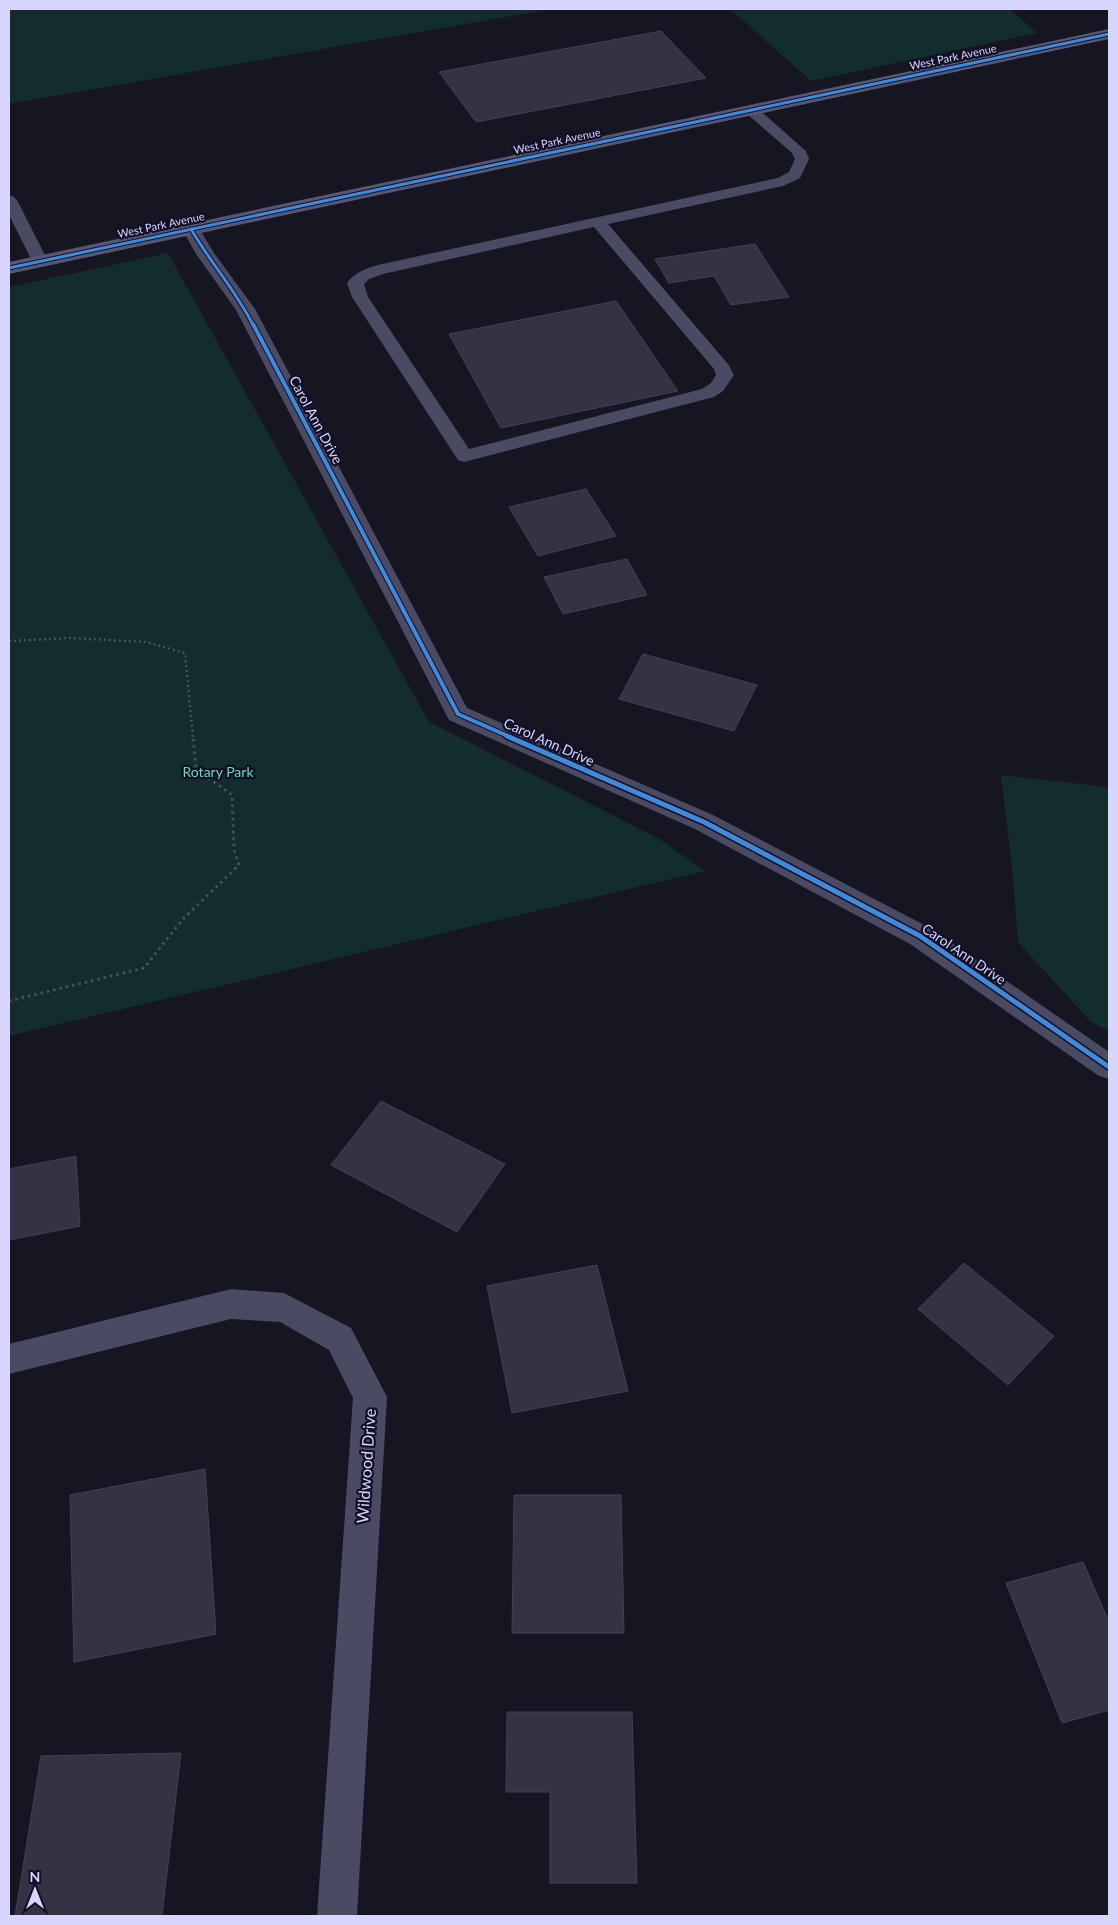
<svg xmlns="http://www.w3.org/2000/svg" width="1118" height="1925" viewBox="0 0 1118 1925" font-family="Lato,sans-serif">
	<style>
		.green { fill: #132c2c }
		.building { fill: #343344; stroke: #434055 }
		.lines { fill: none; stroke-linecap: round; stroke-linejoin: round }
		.path-far1 { stroke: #44515e; stroke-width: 2.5; stroke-dasharray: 2 3; stroke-linecap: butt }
		.path { stroke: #44515e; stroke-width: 3; stroke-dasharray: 2.5 4; stroke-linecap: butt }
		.lane { fill: #4a4a62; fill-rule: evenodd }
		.street { fill: #4a4a62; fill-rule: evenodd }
		.secondary { fill: #575774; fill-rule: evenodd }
		.cycleway-far2-casing { stroke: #121027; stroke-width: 5 }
		.cycleway-far1-casing { stroke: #121027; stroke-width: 6 }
		.cycleway-casing { stroke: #121027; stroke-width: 8 }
		.cycleway-far2 { stroke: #408adc; stroke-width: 3 }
		.cycleway-far1 { stroke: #408adc; stroke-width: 4 }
		.cycleway { stroke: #408adc; stroke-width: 5 }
		.labels { text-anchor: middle; stroke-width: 4.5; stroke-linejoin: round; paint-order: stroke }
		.far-street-label { font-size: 11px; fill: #d8d6ff; stroke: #121027 }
		.street-label { font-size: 14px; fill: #d8d6ff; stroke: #121027 }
		.park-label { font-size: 14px; fill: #61dfba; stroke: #121027 }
		.near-street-label { font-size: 16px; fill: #d8d6ff; stroke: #121027 }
	</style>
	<rect width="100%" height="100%" fill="#161522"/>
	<g class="green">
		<path d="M9 9H551L9 104Z"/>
		<path d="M730 9H1010L1037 33 811 81Z"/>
		<path d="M168 253 429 722 658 838 705 871 9 1036V287Z"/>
		<path d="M1001 775 1109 787V1031L1090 1021 1018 942 1012 868Z"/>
	</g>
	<g class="building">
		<path d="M661 31 706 78 476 122 439 72Z"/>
		<path d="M755 244 789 297 731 305 714 276 669 283 655 259Z"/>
		<path d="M616 301 678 391 501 428 449 334Z"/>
		<path d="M586 489 616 536 538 556 509 507Z"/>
		<path d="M627 559 647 595 563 614 544 577Z"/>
		<path d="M643 654 757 685 734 731 619 699Z"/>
		<path d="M381 1101 505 1164 457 1232 331 1165Z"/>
		<path d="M76 1156 80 1226 9 1240V1169Z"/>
		<path d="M964 1263 1054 1336 1008 1385 918 1309Z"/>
		<path d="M597 1265 628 1391 512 1413 487 1286Z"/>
		<path d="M205 1469 216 1634 74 1662 70 1495Z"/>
		<path d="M514 1495H621L624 1633H512Z"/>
		<path d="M1083 1562 1109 1622V1710L1062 1723 1006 1583Z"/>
		<path d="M507 1712H632L637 1883H550V1792H506Z"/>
		<path d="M181 1753 162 1916H15L41 1756Z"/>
	</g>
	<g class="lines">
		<path class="path-far1" d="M9 641 71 638 146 642 185 653 193 737"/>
		<path class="path" d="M9 1001 144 968 183 919 239 865 234 850 232 795 196 769 193 736"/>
		<g class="lane">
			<path d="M751 106 756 107 806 151 809 159 800 178 783 186 608 224 728 364 734 375 723 391 714 397 464 462 458 460 352 297 347 283C354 273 366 268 378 265L778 178 789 172 795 159 792 153 746 113 744 110 746 107ZM594 227 714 369 716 375 711 383 702 389 469 449 368 297 364 284 369 279 383 274Z"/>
			<path d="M9 195 14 197 17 200 48 261 46 264H34L32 261 9 215Z"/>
		</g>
		<g class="street">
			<path d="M191 224 197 225 214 253 255 309 467 708 713 815 930 928 1109 1052V1079L1099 1076 910 944 695 829 449 720 236 310 196 254 182 229 185 225Z"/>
			<path d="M231 1289 284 1293 351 1328 387 1397 357 1916H317L353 1398 329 1350 280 1322 231 1319 9 1374V1344Z"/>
		</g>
		<path class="secondary" d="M1109 29V39L9 274V262Z"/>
		<g class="cycleway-far2-casing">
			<g id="cycleway-far2">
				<path d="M191 229C210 262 236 291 253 325"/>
				<path d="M9 268 1109 34"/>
			</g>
		</g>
		<g class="cycleway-far1-casing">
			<path id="cycleway-far1" d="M253 324 458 714 510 737"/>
		</g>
		<g class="cycleway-casing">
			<path id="cycleway" d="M507 736 704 822 920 936 1109 1067"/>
		</g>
		<use href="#cycleway-far2" class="cycleway-far2"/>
		<use href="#cycleway-far1" class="cycleway-far1"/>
		<use href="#cycleway" class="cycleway"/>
	</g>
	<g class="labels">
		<g class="far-street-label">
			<text transform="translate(953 57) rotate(-12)" y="4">West Park Avenue</text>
			<text transform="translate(557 141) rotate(-12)" y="4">West Park Avenue</text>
			<text transform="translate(161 225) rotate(-12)" y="4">West Park Avenue</text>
		</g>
		<g class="street-label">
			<text transform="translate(316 420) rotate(62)" y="5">Carol Ann Drive</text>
			<text transform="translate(549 742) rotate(24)" y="5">Carol Ann Drive</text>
			<text transform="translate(964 954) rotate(34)" y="5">Carol Ann Drive</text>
		</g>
		<g class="park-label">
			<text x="218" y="777">Rotary Park</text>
		</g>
		<g class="near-street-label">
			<text transform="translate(366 1466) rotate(-86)" y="6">Wildwood Drive</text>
		</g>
	</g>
	<rect width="1118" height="1925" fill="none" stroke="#d8d6ff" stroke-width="20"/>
	<g transform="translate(35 1890)" stroke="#121027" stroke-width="4" paint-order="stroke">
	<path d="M0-4L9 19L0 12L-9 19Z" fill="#d8d6ff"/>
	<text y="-8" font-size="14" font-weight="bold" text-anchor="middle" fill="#d8d6ff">N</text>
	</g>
</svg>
